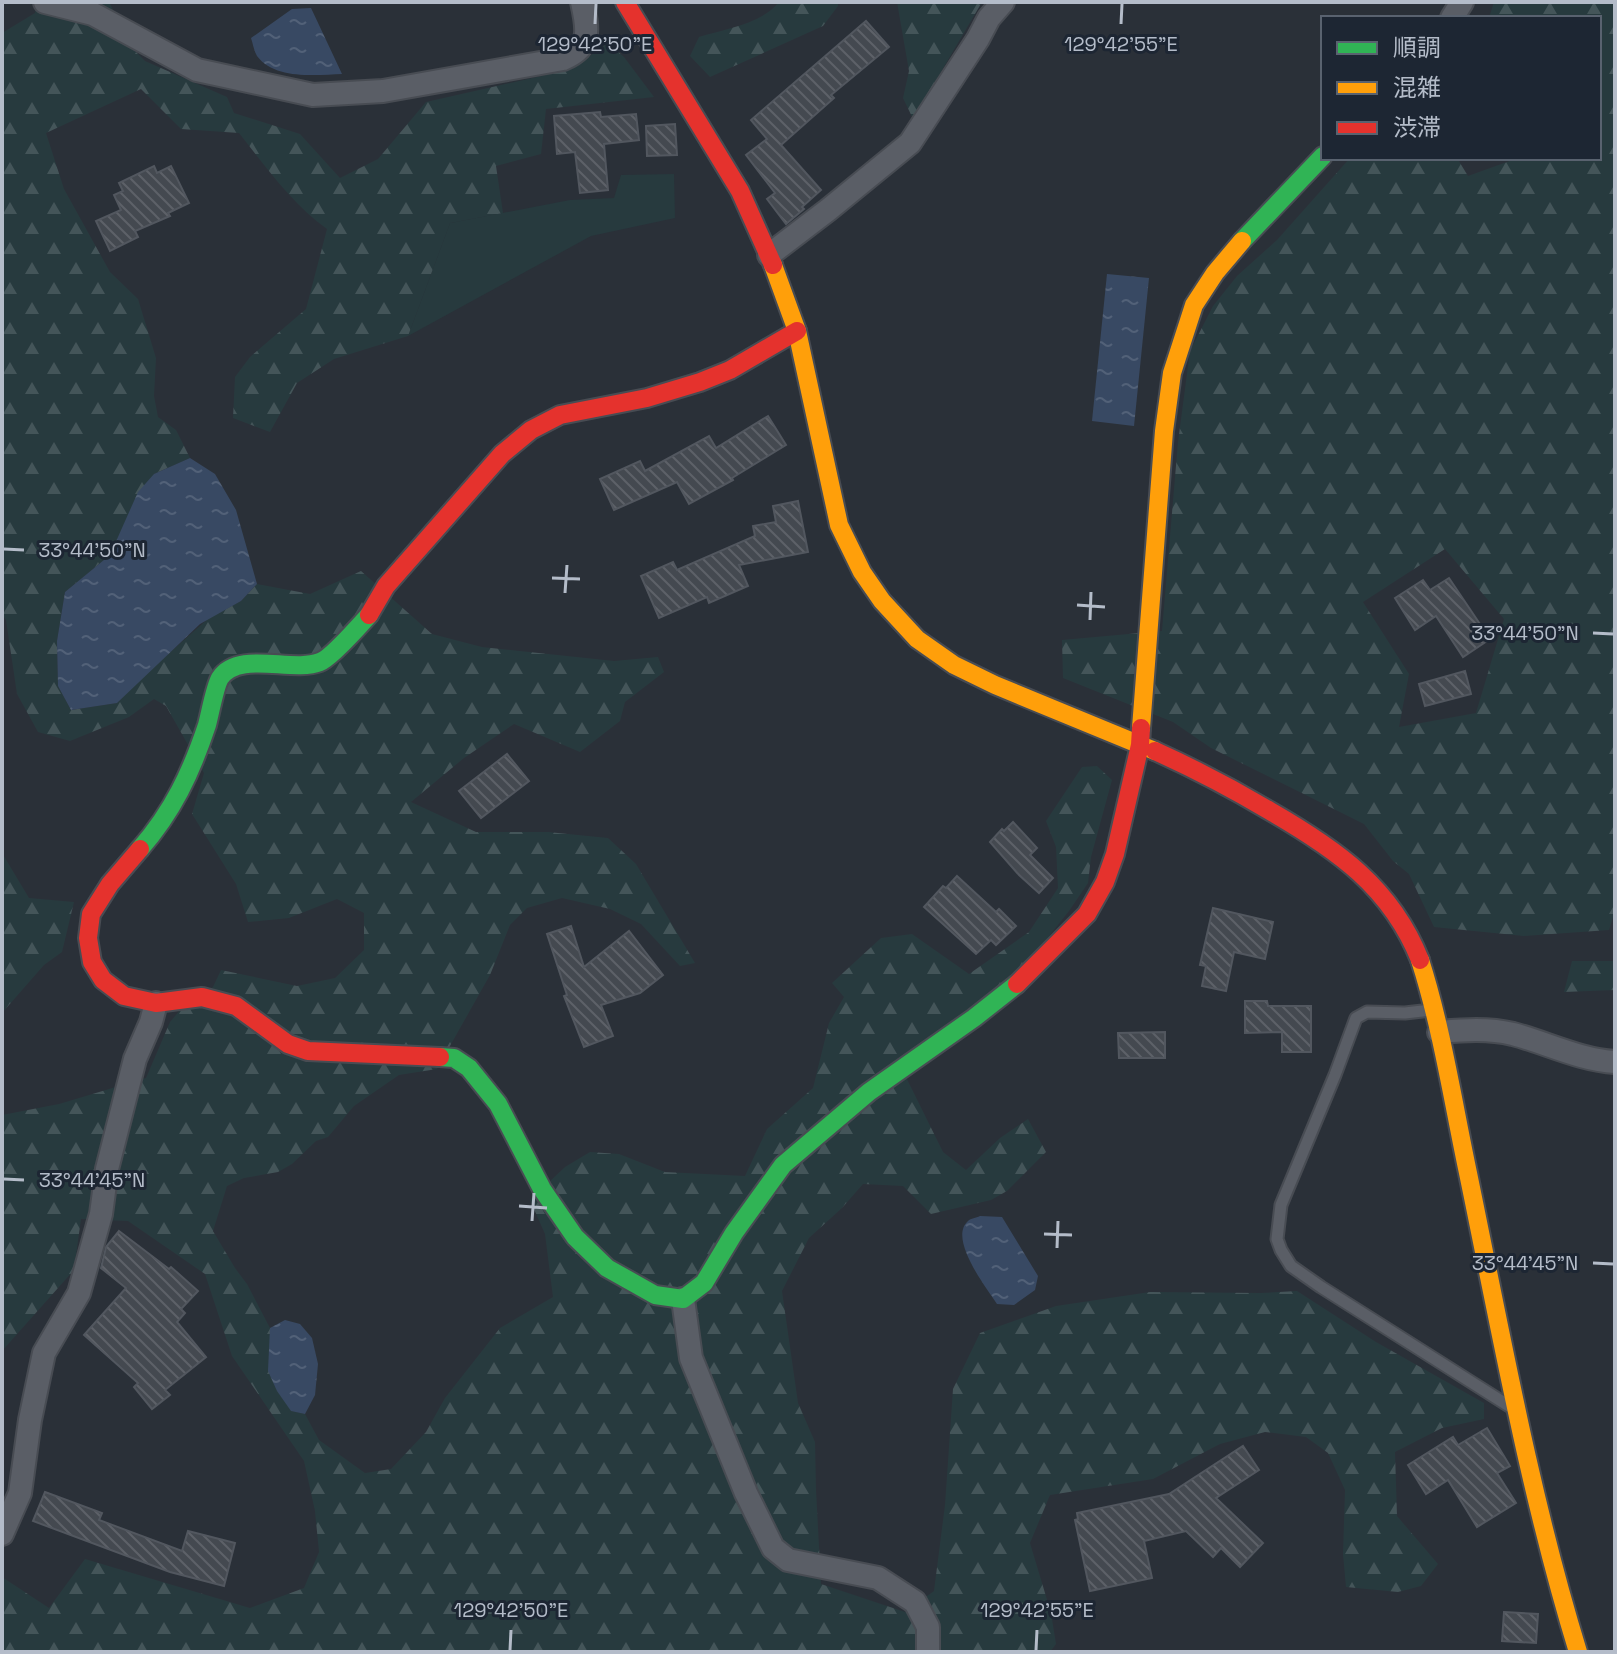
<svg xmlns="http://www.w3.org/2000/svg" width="1617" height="1654" viewBox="0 0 1617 1654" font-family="'Space Grotesk','Noto Sans JP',sans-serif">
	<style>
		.green { fill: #273a3e }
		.forest { fill: url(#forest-firs); fill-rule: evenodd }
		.water { fill: url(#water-ripples) }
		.building { fill: url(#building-back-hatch); stroke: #52575f; stroke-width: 2 }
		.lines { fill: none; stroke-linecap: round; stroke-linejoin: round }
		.lane-casing { stroke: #484c53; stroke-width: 15 }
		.street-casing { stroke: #484c53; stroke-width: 26 }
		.fast-casing { stroke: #484c53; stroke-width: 22 }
		.slow-casing { stroke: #484c53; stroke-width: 22 }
		.jam-casing { stroke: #484c53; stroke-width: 22 }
		.lane { stroke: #5a5e66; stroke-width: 11 }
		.street { stroke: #5a5e66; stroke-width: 22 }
		.fast { stroke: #30b455; stroke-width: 18 }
		.slow { stroke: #ff9f0a; stroke-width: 18 }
		.jam { stroke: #e5322d; stroke-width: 18 }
		.ticks { fill: none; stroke: #b4bcc9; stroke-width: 3 }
		.ticks-label { font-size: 20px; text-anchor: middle; fill: #b4bcc9; stroke: #1d2633; stroke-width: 6; stroke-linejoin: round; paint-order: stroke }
	</style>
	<defs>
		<pattern id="forest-firs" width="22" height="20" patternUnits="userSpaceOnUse" patternTransform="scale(2)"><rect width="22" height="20" fill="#273a3e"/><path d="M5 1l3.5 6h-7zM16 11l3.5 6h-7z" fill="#445559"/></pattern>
		<pattern id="water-ripples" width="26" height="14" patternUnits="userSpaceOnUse" patternTransform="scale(2)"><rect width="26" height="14" fill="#384963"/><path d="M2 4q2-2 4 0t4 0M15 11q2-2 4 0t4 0" fill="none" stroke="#526178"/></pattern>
		<pattern id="building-back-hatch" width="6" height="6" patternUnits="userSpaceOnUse" patternTransform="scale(2)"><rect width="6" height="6" fill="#444950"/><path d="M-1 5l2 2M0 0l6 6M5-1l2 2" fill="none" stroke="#5d6168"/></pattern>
	</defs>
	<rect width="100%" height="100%" fill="#2a3038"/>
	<path class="green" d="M674 174 675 218 591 236 408 336 450 223 570 200 614 198 621 175Z"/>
	<g class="forest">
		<path d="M37 2H109L132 48 145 61 227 97 234 113 300 134 340 178 378 159 426 102 546 75 587 58 608 43 624 57 654 97 546 109 541 154 496 166 503 213 450 223 408 336 334 359 297 383 270 432 233 418 235 377 250 357 306 309 327 229C293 205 265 166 239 133L181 129 141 89 46 133 64 189 110 272 138 299 156 358 154 396 158 417 176 430 190 458 154 474 110 555 65 592 57 641 58 686 71 710 117 703 150 670 209 618 241 601 257 584 310 594 361 571 432 634 482 647 614 661 658 657 664 672 625 702 620 721 580 752 514 724 464 758 411 802 476 832H548L608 838 636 864 695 963 680 966 641 924 610 909 562 898 527 908 510 925 490 975 437 1069 399 1075 354 1106 328 1137 316 1141 292 1164 278 1172 244 1178 227 1186 213 1231 235 1268 247 1284 270 1328V1345L291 1411 305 1414 319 1440 365 1473 391 1469 426 1432 445 1398 500 1328 553 1297 545 1234 530 1200 565 1167 590 1152 619 1154 665 1172 745 1176 767 1129 813 1088 829 1023 844 997 832 983 881 938 912 934 969 974 1029 932 1058 888 1056 847 1046 821 1082 767 1097 766 1112 780 1091 857 1088 883 1069 911 1022 970 898 1061 943 1152 966 1170 1000 1138 1028 1119 1046 1152 1007 1191 991 1200 931 1214 903 1186 863 1184 842 1208 809 1238 782 1291 798 1403 815 1442 816 1490 821 1584 905 1612 934 1591 945 1505 953 1389 980 1333 1056 1306 1150 1292 1261 1293 1297 1291 1376 1342 1484 1403V1419L1442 1428 1395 1452 1397 1516 1438 1564 1421 1586 1398 1592 1346 1587 1343 1554 1345 1490 1328 1453 1306 1437 1265 1432 1220 1444 1153 1479 1050 1495 1030 1543 1051 1613 1056 1644 1050 1652H2V1577L49 1608 85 1559 250 1608 304 1588 319 1552 315 1511 304 1461 232 1356 205 1274 128 1221 81 1219 74 1270 2 1351V1115L59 1104 146 1078 170 1022 181 1009 213 987 221 970 297 986 335 978 364 950V913L337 899 289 918 248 922 236 884 192 814 204 773 166 706 154 699 129 717 70 741 38 732 17 694 6 620 2 614V33L35 13Z"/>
		<path d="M779 2H838V6L823 26 710 77 690 56 699 37C724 29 762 24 779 2Z"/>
		<path d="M897 2H982L938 77 915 123 903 98 909 71Z"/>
		<path d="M1494 2H1615V911L1609 930 1524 936 1434 927 1409 874 1393 861 1364 824 1211 748 1173 722 1063 678 1062 640 1162 631 1178 442 1190 351 1213 306 1237 276 1277 240 1350 158H1457L1468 176 1518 158H1599V18H1489ZM1445 549 1504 619 1476 713 1399 727 1409 674 1363 602Z"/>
		<path d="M2 853 29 898 74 902 62 952 44 965 2 1013Z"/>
		<path d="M1572 961H1615V990L1564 992Z"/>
	</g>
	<g class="water">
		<path d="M311 8 342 74C316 75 275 80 257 56 254 51 253 44 251 38L292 9Z"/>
		<path d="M1107 274 1149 278 1134 426 1092 421Z"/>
		<path d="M190 458 215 474 236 510 257 584 241 601 200 624 117 703 71 710 58 686 57 641 65 592 110 555 138 492 154 474Z"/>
		<path d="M980 1216 1002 1217 1038 1276 1035 1290 1014 1305 997 1304C986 1287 948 1239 968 1221 971 1218 976 1218 980 1216Z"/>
		<path d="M285 1320 300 1324 312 1338 318 1364 315 1395 305 1414 291 1411 277 1391 268 1371 270 1328Z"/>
	</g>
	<g class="building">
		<path d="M866 21 889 47 831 95 834 98 781 145 821 190 802 207 804 209 786 224 767 199 775 193 746 155 767 139 751 120Z"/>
		<path d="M600 112 601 117 636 114 639 140 604 144 608 190 580 193 575 152 557 154 554 116Z"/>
		<path d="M675 124 677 155 647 156 646 126Z"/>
		<path d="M154 166 157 173 171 166 189 203 168 213 170 216 135 231 138 237 110 251 96 221 121 210 114 195 123 191 119 183Z"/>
		<path d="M768 416 786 445 732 478 733 480 689 504 677 482 614 510 600 479 640 461 645 471 709 436 716 448Z"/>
		<path d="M798 501 808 552 739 565 748 586 709 603 707 597 659 618 641 576 673 562 677 570 755 536 753 526 776 522 773 506Z"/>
		<path d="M1449 578 1490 639 1463 657 1436 616 1415 630 1395 598 1423 580 1430 590Z"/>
		<path d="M1465 671 1471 694 1425 706 1419 684Z"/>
		<path d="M507 754 529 781 481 818 459 791Z"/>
		<path d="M1013 822 1037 848 1030 855 1053 878 1039 893 1019 875 990 842 1002 829 1004 831Z"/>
		<path d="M957 876 996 912 999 909 1016 926 996 945 991 940 976 954 924 907 943 886 946 888Z"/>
		<path d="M1213 908 1273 922 1265 959 1234 952 1226 991 1202 986 1206 966 1200 965Z"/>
		<path d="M571 926 584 967 629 931 663 975 640 993 601 1005 613 1036 584 1047 564 996 567 995 547 934Z"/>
		<path d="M1245 1001H1267L1268 1006H1311V1052H1282V1032L1245 1033Z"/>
		<path d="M1165 1032V1058H1119L1118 1033Z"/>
		<path d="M119 1231 169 1269 171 1267 198 1291 181 1309 185 1313 177 1322 206 1357 165 1390 170 1395 152 1409 134 1387 138 1383 84 1335 126 1288 101 1268 106 1247Z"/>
		<path d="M1487 1428 1510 1466 1497 1473 1516 1503 1477 1527 1448 1480 1426 1494 1408 1465 1453 1437 1458 1445Z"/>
		<path d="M1243 1446 1259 1470 1216 1498 1263 1543 1240 1567 1221 1548 1213 1557 1186 1531 1144 1541 1152 1578 1090 1591 1075 1520 1078 1519 1077 1513 1169 1494Z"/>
		<path d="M45 1492 102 1513 99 1520 182 1551 188 1531 235 1543 224 1586 170 1572 33 1521Z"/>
		<path d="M1504 1612 1538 1614 1536 1643 1502 1641Z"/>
	</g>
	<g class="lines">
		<g class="lane-casing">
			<path id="lane" d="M1431 1010 1405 1013 1367 1012 1356 1018 1335 1075 1281 1205 1277 1239 1281 1250 1291 1266 1321 1287 1509 1406"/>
		</g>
		<g class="street-casing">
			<g id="street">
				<path d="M45 2 93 14 197 70 313 95 383 91 563 59C592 47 588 29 582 2"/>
				<path d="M1452 18 1462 2"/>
				<path d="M769 255 828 210 910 143 978 39 989 18 1003 2"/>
				<path d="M1439 1032C1464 1030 1488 1028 1513 1034 1547 1043 1580 1060 1615 1062"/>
				<path d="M683 1299 691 1358 746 1493 773 1548 788 1560 878 1578 915 1602 928 1627V1652"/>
				<path d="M2 1534 20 1493 30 1420 44 1353 79 1293 101 1214 107 1169 135 1059 151 1022 156 1003"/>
			</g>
		</g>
		<g class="fast-casing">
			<g id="fast">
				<path d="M1242 241 1323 156"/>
				<path d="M140 849C173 811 191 773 207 725 210 714 215 686 220 678 239 650 292 673 320 662 331 658 360 625 369 615"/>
				<path d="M440 1057 454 1058 469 1068 498 1104 542 1189 575 1237 607 1268 655 1295 683 1299 704 1283 734 1233 783 1165 869 1092 974 1018 1017 984"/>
			</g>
		</g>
		<g class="slow-casing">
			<g id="slow">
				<path d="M773 265 797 331 839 525 862 572 882 601 917 639 954 665 995 685 1155 751"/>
				<path d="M1141 728 1164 431 1172 373 1194 305 1215 273 1242 241"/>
				<path d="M1420 960C1442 1029 1453 1102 1468 1173 1501 1333 1530 1496 1578 1652"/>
			</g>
		</g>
		<g class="jam-casing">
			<g id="jam">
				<path d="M625 2 740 191 773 265"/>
				<path d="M369 615 386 586 502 454 531 430 560 415 647 398 700 382 730 370 797 331"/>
				<path d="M1155 751C1195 769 1233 789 1270 811 1336 849 1391 887 1420 960"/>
				<path d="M140 849 110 884 91 914 88 938 92 962 103 980 124 996 156 1003 202 997 236 1006 288 1044 308 1051 440 1057"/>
				<path d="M1017 984 1087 914 1105 882 1115 854 1140 745 1141 728"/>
			</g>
		</g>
		<use href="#lane" class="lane"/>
		<use href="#street" class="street"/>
		<use href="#fast" class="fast"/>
		<use href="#slow" class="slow"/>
		<use href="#jam" class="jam"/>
	</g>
	<path class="ticks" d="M595 24 596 4M1121 24 1122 4M4 549 24 550M552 578 580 579M565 593 567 565M1077 605 1105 607M1090 620 1091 592M1593 633 1613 634M4 1179 24 1180M519 1206 547 1208M532 1221 534 1193M1044 1234 1072 1235M1057 1248 1058 1221M1593 1263 1613 1264M510 1650 511 1630M1036 1650 1037 1630"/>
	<g class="ticks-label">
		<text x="595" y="51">129°42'50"E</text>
		<text x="1121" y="51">129°42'55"E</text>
		<text x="92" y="557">33°44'50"N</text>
		<text x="1525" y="640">33°44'50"N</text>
		<text x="92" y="1187">33°44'45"N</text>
		<text x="1525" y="1270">33°44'45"N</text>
		<text x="511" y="1617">129°42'50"E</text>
		<text x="1037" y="1617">129°42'55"E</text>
	</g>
	<rect width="1617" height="1654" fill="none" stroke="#b4bcc9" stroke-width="8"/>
	<rect x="1321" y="16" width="280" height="144" fill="#1d2633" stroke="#59626f" stroke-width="2"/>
	<rect x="1337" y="42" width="40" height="12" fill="#30b455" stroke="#59626f" stroke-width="2"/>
	<text x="1393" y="56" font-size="24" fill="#b4bcc9">順調</text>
	<rect x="1337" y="82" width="40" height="12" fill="#ff9f0a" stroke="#59626f" stroke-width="2"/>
	<text x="1393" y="96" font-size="24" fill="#b4bcc9">混雑</text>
	<rect x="1337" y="122" width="40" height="12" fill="#e5322d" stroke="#59626f" stroke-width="2"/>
	<text x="1393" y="136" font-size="24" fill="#b4bcc9">渋滞</text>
</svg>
